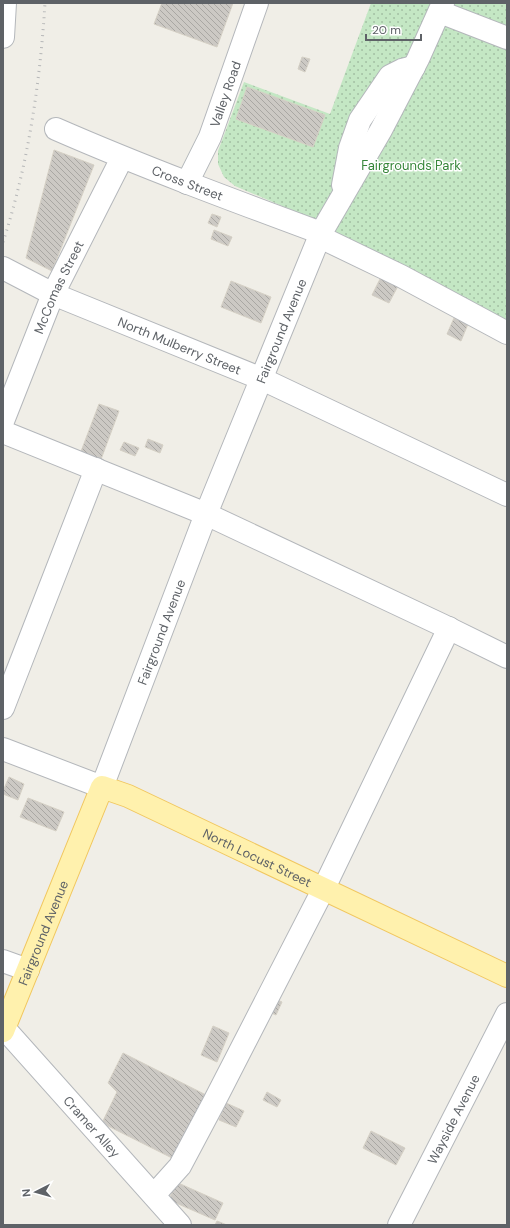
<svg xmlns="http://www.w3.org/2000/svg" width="510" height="1228" viewBox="0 0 510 1228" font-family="'DM Sans',sans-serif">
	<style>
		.park { fill: url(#park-dots) }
		.building { fill: url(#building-back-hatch); stroke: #d5d0c5 }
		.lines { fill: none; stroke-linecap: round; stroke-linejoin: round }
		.minor-casing { stroke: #b4b7bb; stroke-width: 24 }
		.major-casing { stroke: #f1c75f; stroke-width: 24 }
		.minor { stroke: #fff; stroke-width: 22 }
		.major { stroke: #fff1ad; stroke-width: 22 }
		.rail { stroke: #b5b6b7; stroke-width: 3; stroke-dasharray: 1 5; stroke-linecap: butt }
		.labels { text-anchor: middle; stroke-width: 3; stroke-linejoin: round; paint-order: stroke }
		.street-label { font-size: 13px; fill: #5e6267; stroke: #fff }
		.park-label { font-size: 13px; fill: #368639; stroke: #fff }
	</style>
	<defs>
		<pattern id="park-dots" width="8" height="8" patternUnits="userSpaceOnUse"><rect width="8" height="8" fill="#c4e7c4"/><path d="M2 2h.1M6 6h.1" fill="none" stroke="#a2bfa3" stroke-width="1.8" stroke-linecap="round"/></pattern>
		<pattern id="building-back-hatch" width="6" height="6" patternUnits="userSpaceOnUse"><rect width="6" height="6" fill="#ccc9c4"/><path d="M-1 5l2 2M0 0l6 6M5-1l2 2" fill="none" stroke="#a9a7a3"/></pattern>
	</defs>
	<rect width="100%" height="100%" fill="#f0eee7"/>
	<path class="park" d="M371 3H507V325L336 234V229L235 186 224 177 218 164V151L244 82 330 114Z"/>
	<g class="building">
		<path d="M162 3H233L217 47 154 24Z"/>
		<path d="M302 57 310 59 305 72 298 69Z"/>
		<path d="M247 87 325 115 313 147 236 119Z"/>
		<path d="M54 150 94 165 52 271 26 258Z"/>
		<path d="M212 214 221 217 217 227 208 223Z"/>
		<path d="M214 230 232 237 228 246 211 239Z"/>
		<path d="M381 277 398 286 389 303 372 295Z"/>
		<path d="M231 281 271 297 261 323 221 307Z"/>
		<path d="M454 318 468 324 461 341 447 334Z"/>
		<path d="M99 404 119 411 100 462 80 454Z"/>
		<path d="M148 439 163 445 160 453 145 447Z"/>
		<path d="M124 442 139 448 135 456 120 450Z"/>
		<path d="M9 777 24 784 18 800 3 794V791Z"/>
		<path d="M28 798 64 812 56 831 20 817Z"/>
		<path d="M275 999 282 1002 276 1015 269 1012Z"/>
		<path d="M213 1026 229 1033 217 1062 201 1055Z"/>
		<path d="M123 1053 208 1096 176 1160 102 1123 117 1092 108 1083Z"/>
		<path d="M267 1092 281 1100 277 1107 263 1100Z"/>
		<path d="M226 1103 244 1111 236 1127 219 1120Z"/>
		<path d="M371 1131 405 1148 396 1165 363 1148Z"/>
		<path d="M176 1182 223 1203 215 1220 169 1200Z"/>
		<path d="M217 1221 227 1225H215Z"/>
	</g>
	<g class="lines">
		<g class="minor-casing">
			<g id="minor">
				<path d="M440 12 507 38"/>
				<path d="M3 37 5 3"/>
				<path id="s1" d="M56 129C143 167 232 200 321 233"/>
				<path id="s2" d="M187 183 210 137 257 3"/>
				<path d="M343 185 350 148 360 120 390 76 402 70 414 67"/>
				<path d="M320 237 401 276 507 333"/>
				<path id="s3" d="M3 268 53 294 262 379 507 495"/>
				<path id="s4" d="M3 421 53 294 122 158"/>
				<path d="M3 432 206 514 442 625 507 657"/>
				<path d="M3 708 96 469"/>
				<path id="s5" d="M3 749 102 787 206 514 321 233 381 130 418 59 443 3"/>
				<path d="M3 961 28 970"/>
				<path id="s6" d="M4 1028 180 1225"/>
				<path d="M154 1195 180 1166 214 1102 324 888 449 628"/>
				<path id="s7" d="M399 1225 507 1014"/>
			</g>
		</g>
		<g class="major-casing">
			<g id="major">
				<path id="s8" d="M3 1031 102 787 128 796 507 976"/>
			</g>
		</g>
		<use href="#minor" class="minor"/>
		<use href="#major" class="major"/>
		<path class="rail" d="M3 242C28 165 40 84 45 3"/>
	</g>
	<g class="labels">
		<g class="street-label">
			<text dy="5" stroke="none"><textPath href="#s2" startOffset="97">Valley Road</textPath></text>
			<text dy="5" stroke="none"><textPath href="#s1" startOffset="142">Cross Street</textPath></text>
			<text dy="5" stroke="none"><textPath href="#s4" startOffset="145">McComas Street</textPath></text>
			<text dy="5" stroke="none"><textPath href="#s5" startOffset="596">Fairground Avenue</textPath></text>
			<text dy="5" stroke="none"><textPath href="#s3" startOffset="193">North Mulberry Street</textPath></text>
			<text dy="5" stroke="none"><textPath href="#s5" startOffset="272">Fairground Avenue</textPath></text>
			<text dy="5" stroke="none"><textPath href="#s8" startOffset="434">North Locust Street</textPath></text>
			<text dy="5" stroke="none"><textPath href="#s8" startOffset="106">Fairground Avenue</textPath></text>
			<text dy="5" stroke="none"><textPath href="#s7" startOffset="119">Wayside Avenue</textPath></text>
			<text dy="5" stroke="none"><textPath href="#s6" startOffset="132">Cramer Alley</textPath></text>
		</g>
		<g class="park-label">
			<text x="411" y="170">Fairgrounds Park</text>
		</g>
	</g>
	<rect width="510" height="1228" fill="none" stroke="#5e6267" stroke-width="8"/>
	<g transform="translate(36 1192) rotate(264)" stroke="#ffffff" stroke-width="3" paint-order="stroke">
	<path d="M0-3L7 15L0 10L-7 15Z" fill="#5e6267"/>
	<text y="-6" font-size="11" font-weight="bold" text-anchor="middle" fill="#5e6267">N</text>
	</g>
	<path d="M366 34v6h55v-6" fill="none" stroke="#5e6267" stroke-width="2"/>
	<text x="372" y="34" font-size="12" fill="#5e6267" stroke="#ffffff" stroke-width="3" paint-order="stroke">20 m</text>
</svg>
